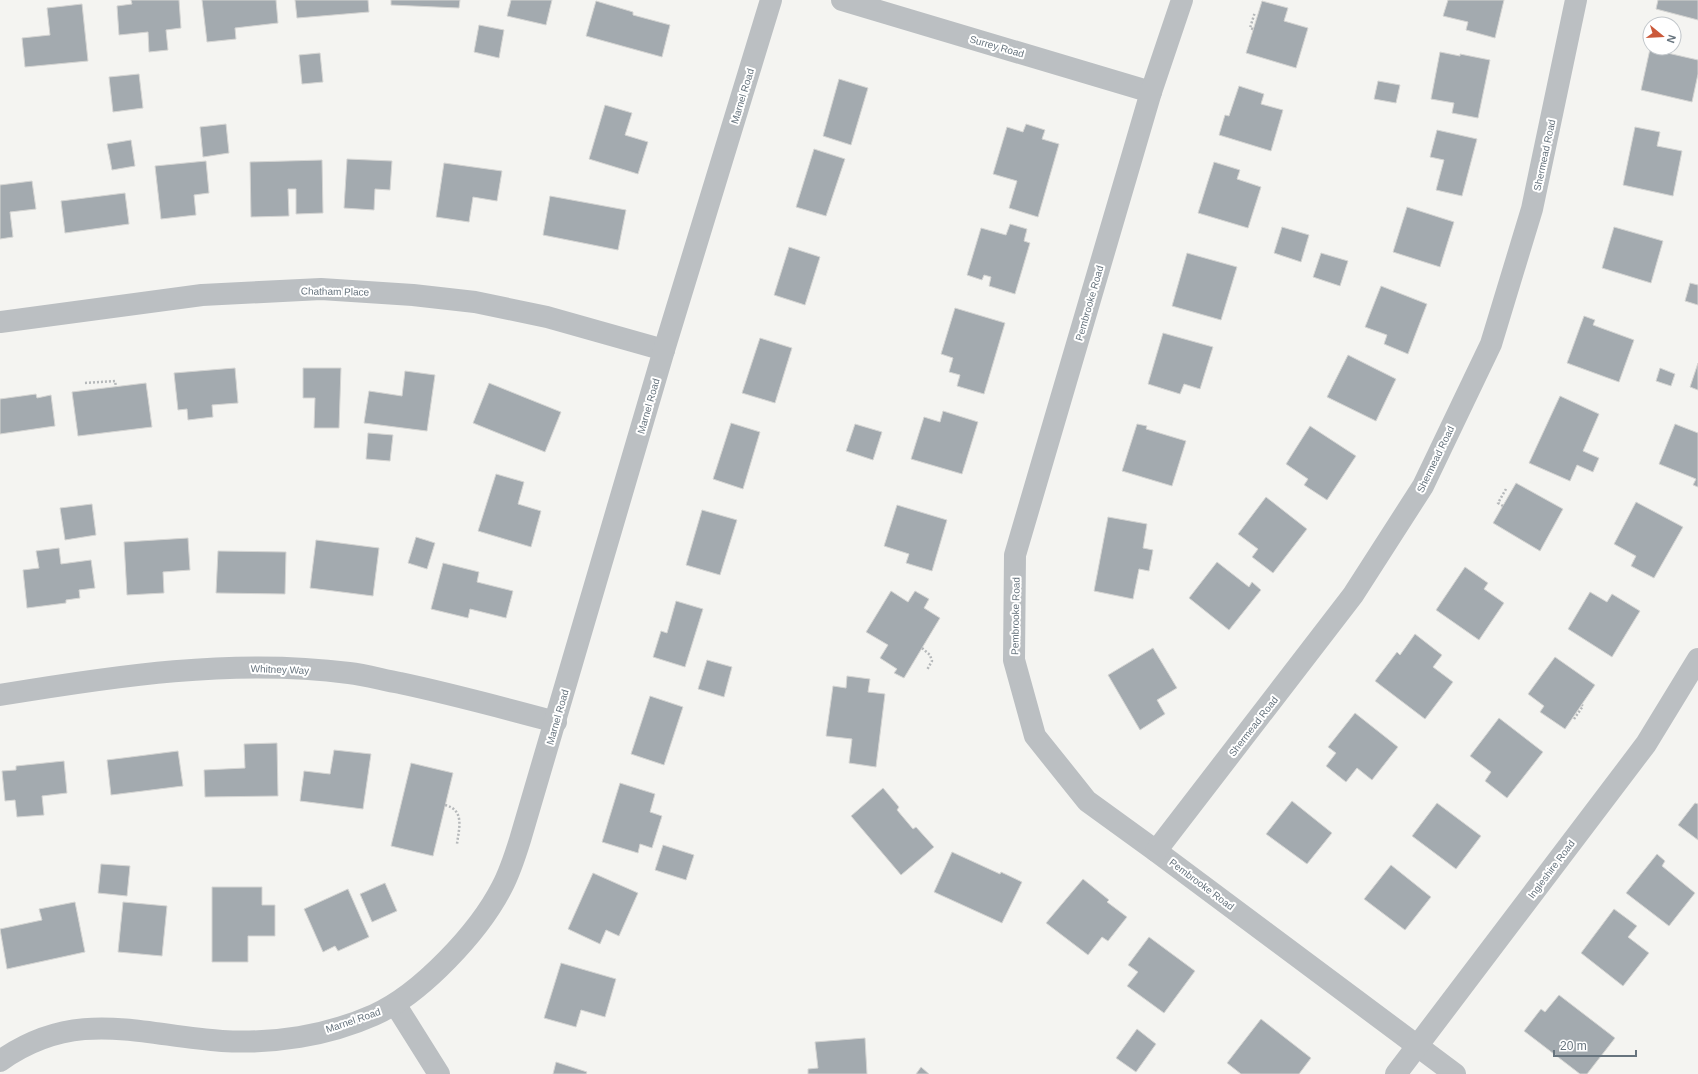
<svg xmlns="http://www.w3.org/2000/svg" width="1698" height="1074" viewBox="0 0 1698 1074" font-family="Helvetica,sans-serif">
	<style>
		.building { fill: #a3aaaf; stroke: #d5d5d3 }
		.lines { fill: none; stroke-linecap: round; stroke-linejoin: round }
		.path { stroke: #b5b8ba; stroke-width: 2.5; stroke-dasharray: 2 2; stroke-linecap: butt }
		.street { stroke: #bbbfc2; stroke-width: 22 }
		.labels { text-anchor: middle; stroke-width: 4; stroke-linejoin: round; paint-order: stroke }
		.street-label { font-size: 10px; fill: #67747e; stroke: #fff }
	</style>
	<rect width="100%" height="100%" fill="#f4f4f1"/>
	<g class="building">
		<path d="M131 0H179L181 28 166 30 168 50 149 52 148 32 119 35 117 6 132 4Z"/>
		<path d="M202 0H276L278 23 235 28 236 39 207 42Z"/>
		<path d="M295 0H368L369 12 297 18Z"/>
		<path d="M391 0H460L459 8 391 5Z"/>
		<path d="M511 0H552L546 25 507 16Z"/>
		<path d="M1448 0H1504L1495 38 1466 30 1468 22 1443 16Z"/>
		<path d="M1658 0H1698V20L1656 9Z"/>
		<path d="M596 1 633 12V15L670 25 662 57 586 36Z"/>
		<path d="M1262 1 1288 8 1284 21 1308 28 1296 68 1246 53Z"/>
		<path d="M82 4 88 61 25 67 22 38 50 35 47 8Z"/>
		<path d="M479 25 504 30 499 58 474 52Z"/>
		<path d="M1650 49 1698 60V74L1692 102 1641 90Z"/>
		<path d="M1440 52 1460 56V54L1490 60 1478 118 1452 113 1454 103 1431 99Z"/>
		<path d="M320 53 323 82 302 84 299 55Z"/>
		<path d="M139 74 143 108 113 112 109 77Z"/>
		<path d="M839 79 868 88 851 145 823 136Z"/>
		<path d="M1378 81 1400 85 1396 103 1374 99Z"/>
		<path d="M1239 86 1264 94 1261 104 1283 110 1271 151 1219 135 1225 115 1229 116Z"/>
		<path d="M605 105 632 113 625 135 648 142 638 174 589 159Z"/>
		<path d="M226 124 229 153 203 157 200 127Z"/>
		<path d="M1026 124 1045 130 1042 139 1059 144 1038 217 1009 208 1017 181 993 174 1007 127 1023 132Z"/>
		<path d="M1635 127 1660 132 1657 146 1682 151 1673 196 1623 185Z"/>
		<path d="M1437 130 1477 139 1462 196 1436 190 1444 160 1430 157Z"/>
		<path d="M131 140 135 166 112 170 107 144Z"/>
		<path d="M814 149 845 159 826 216 796 207Z"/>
		<path d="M347 159 392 161 390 190 375 189 374 210 344 208Z"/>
		<path d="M322 160 323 213 296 214V189H288L289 216 251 217 250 162Z"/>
		<path d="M206 161 209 193 194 195 196 215 161 219 155 166Z"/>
		<path d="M1214 162 1240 170 1237 179 1261 187 1248 228 1198 213Z"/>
		<path d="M444 163 502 171 497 201 473 197 469 222 436 217Z"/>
		<path d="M32 181 36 209 10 212 13 237 0 239V185Z"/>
		<path d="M125 193 129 224 65 233 61 201Z"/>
		<path d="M550 196 626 210 618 250 543 235Z"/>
		<path d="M1407 207 1454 222 1440 267 1393 252Z"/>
		<path d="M1010 224 1027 229 1024 241 1030 243 1015 294 989 286 991 277 984 275 982 280 967 275 981 228 1006 235Z"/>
		<path d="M1282 227 1309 235 1301 262 1274 253Z"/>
		<path d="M1614 227 1663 241 1651 283 1602 268Z"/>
		<path d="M789 247 820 257 805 305 774 295Z"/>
		<path d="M1187 253 1237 267 1221 320 1172 306Z"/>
		<path d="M1321 253 1348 261 1340 286 1313 277Z"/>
		<path d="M1690 283 1698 285V305L1685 301Z"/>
		<path d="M1381 286 1427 304 1408 354 1384 344 1387 335 1365 327Z"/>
		<path d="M955 308 1005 323 984 394 957 386 960 375 949 372 953 358 941 354Z"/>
		<path d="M1584 316 1595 320 1593 325 1634 340 1619 382 1567 363Z"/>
		<path d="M1163 333 1213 347 1200 389 1184 384 1180 394 1148 384Z"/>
		<path d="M760 338 792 348 775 403 742 393Z"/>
		<path d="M1348 355 1396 379 1376 421 1327 397Z"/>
		<path d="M1698 363V390L1690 387Z"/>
		<path d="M235 368 238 403 212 405 213 417 188 420 187 409 178 410 174 373Z"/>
		<path d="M303 368H341L339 428H314L315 398H303Z"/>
		<path d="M1660 368 1675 374 1671 386 1656 381Z"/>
		<path d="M405 371 435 375 427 431 364 423 369 391 402 396Z"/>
		<path d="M146 383 152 427 78 436 72 392Z"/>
		<path d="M489 383 561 412 545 452 473 423Z"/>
		<path d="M36 394 37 398 51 395 55 426 0 434V399Z"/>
		<path d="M1560 396 1599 414 1583 451 1599 458 1593 472 1577 465 1570 481 1529 463Z"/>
		<path d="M943 411 978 422 962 474 911 459 924 417 940 422Z"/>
		<path d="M731 423 760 432 743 489 713 479Z"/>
		<path d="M855 424 882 432 873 460 846 451Z"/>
		<path d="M1137 424 1147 426 1146 429 1186 441 1172 486 1122 471Z"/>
		<path d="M1675 424 1698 433V487L1693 485 1696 479 1659 464Z"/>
		<path d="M1310 426 1356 456 1327 500 1304 485 1308 479 1286 464Z"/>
		<path d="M368 433 393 435 390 461 366 459Z"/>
		<path d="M496 474 524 482 518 504 541 511 531 547 478 531Z"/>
		<path d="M1516 483 1563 509 1540 551 1493 523Z"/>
		<path d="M1266 497 1307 529 1273 573 1252 557 1258 549 1238 534Z"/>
		<path d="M1636 502 1683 527 1654 578 1631 566 1636 556 1614 544Z"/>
		<path d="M92 504 96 535 65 540 60 508Z"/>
		<path d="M897 505 947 520 932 571 906 563 909 554 884 546Z"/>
		<path d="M702 510 737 520 720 575 686 565Z"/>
		<path d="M1108 517 1147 524 1143 548 1153 550 1149 571 1139 569 1133 599 1094 591Z"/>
		<path d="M416 537 435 543 427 569 408 563Z"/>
		<path d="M188 538 190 570 163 572 164 593 127 595 124 542Z"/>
		<path d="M316 540 379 548 373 596 310 588Z"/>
		<path d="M59 548 61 564 91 560 95 588 79 590 80 598 66 600V603L27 608 23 570 39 568 36 551Z"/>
		<path d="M218 551 286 552 285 594 216 593Z"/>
		<path d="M1217 562 1249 587 1252 582 1261 590 1229 630 1189 598Z"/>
		<path d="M443 563 479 572 477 582 513 591 506 618 470 609 468 618 431 609Z"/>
		<path d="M1465 567 1488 583 1484 589 1504 603 1479 640 1436 610Z"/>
		<path d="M891 591 908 602 915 591 929 599 924 608 940 618 904 678 894 673 897 669 880 658 888 645 866 632Z"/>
		<path d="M1590 592 1607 602 1612 594 1640 611 1612 657 1568 629Z"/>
		<path d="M676 601 703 609 685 667 653 657 661 631 667 633Z"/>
		<path d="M1415 634 1442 655 1433 667 1453 682 1425 719 1375 681 1397 652 1400 655Z"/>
		<path d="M1153 648 1177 688 1157 700 1165 714 1140 730 1108 675Z"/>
		<path d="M1555 657 1595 685 1565 729 1540 712 1544 706 1528 694Z"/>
		<path d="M707 660 732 667 724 697 698 689Z"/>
		<path d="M847 676 870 679 868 692 885 694 876 767 849 763 852 739 826 736 833 686 846 688Z"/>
		<path d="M650 696 683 707 664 765 631 754Z"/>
		<path d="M1355 713 1398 747 1372 780 1357 768 1346 782 1326 766 1336 753 1328 747Z"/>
		<path d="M1499 718 1543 752 1507 798 1485 781 1491 772 1470 756Z"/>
		<path d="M277 743 278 796 205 797 204 770 245 768 244 744Z"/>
		<path d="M334 750 371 754 363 809 300 801 304 771 330 774Z"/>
		<path d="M178 751 183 786 111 795 107 760Z"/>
		<path d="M64 761 67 793 42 796 44 815 17 817 15 800 5 801 2 771 16 770V766Z"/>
		<path d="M411 763 453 773 433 856 391 846Z"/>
		<path d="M620 783 655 794 650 812 662 816 652 848 640 844 638 853 602 842Z"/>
		<path d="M883 788 899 807 897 810 913 829 916 827 934 847 901 875 851 816Z"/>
		<path d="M1292 801 1332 833 1307 864 1266 834Z"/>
		<path d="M1437 803 1481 836 1456 869 1412 836Z"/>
		<path d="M1695 803 1698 804V840L1678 825Z"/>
		<path d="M663 845 694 855 686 880 655 870Z"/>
		<path d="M952 852 1000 874 1001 872 1022 882 1002 923 934 892Z"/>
		<path d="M1657 854 1665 861 1662 866 1695 893 1669 926 1626 893Z"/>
		<path d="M101 864 130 866 127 896 98 893Z"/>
		<path d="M1391 865 1431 897 1405 930 1364 899Z"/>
		<path d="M593 873 638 893 619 936 606 930 600 944 568 929Z"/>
		<path d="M1083 879 1109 900 1107 902 1127 917 1108 941 1102 937 1088 955 1046 923Z"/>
		<path d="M385 883 397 911 372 922 360 894Z"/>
		<path d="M212 887H262V905H275V936H248V962H212Z"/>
		<path d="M348 889 369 937 338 951 335 946 323 952 304 909Z"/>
		<path d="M75 902 85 952 7 969 0 929 42 920 39 909Z"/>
		<path d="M123 902 167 906 162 956 118 952Z"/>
		<path d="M1614 909 1637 926 1628 937 1649 953 1623 986 1581 953Z"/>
		<path d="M1149 937 1195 971 1164 1013 1127 986 1138 972 1128 965Z"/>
		<path d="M561 963 616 979 605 1017 581 1010 576 1027 544 1018Z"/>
		<path d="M1559 995 1615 1038 1587 1074H1580L1524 1031 1541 1009 1545 1012Z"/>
		<path d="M1261 1019 1311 1058 1299 1074H1241L1227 1063Z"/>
		<path d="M1137 1029 1156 1044 1136 1072 1116 1058Z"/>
		<path d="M865 1038 867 1074H808V1069L818 1068 815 1042Z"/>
		<path d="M556 1062 587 1072 586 1074H553Z"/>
		<path d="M921 1067 929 1074H916Z"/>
	</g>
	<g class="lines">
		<g class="path">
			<path d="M1253 29 1250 28 1255 12"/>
			<path d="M85 383 115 381 116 387"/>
			<path d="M1503 506 1498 503 1506 489"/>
			<path d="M922 648 930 655 932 661 927 670"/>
			<path d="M1574 719 1583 706 1582 705"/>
			<path d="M445 805C465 810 459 828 457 844"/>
		</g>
		<g class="street">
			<path d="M842 0 1151 92"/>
			<path d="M1182 0 1151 92 1015 555 1014 660 1035 736 1087 801 1156 851 1455 1074"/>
			<path d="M0 322 202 295 321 289 413 295 475 302 547 317 664 350"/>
			<path d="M0 695C115 676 233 658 349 673 366 675 383 680 400 683 452 694 504 708 556 722"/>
			<path d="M1156 851 1353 595 1423 486 1491 344 1532 209 1576 0"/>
			<path d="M395 1004 439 1074"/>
			<path d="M0 1061C76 1007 139 1035 222 1041 273 1044 327 1036 374 1015 421 994 479 932 502 887 510 872 515 856 520 840L664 350 771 0"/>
			<path d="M1396 1074 1646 744 1698 659"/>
		</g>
	</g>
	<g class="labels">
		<g class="street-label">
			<text transform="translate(997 46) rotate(16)" y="4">Surrey Road</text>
			<text transform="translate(742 96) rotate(-73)" y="4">Marnel Road</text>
			<text transform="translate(1544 155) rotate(-78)" y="4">Shermead Road</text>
			<text transform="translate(335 291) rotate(1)" y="4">Chatham Place</text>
			<text transform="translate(1089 303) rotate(-74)" y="4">Pembrooke Road</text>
			<text transform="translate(648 406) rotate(-74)" y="4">Marnel Road</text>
			<text transform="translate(1435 459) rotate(-64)" y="4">Shermead Road</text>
			<text transform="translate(1015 616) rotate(-89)" y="4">Pembrooke Road</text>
			<text transform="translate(280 669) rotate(2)" y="4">Whitney Way</text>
			<text transform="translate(557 717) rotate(-74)" y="4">Marnel Road</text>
			<text transform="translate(1253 726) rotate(-52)" y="4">Shermead Road</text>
			<text transform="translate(1551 869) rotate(-53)" y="4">Ingleshire Road</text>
			<text transform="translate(1202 884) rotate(37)" y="4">Pembrooke Road</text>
			<text transform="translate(353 1020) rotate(-19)" y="4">Marnel Road</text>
		</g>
	</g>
	<g transform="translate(1662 36) rotate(108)"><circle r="19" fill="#ffffff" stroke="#c2c7cb"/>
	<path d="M0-3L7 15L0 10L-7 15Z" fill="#cb593a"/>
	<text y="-6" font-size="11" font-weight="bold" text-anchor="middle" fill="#67747e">N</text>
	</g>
	<path d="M1554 1050v6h82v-6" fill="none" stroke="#67747e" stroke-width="2"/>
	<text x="1560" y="1050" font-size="12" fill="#67747e" stroke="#ffffff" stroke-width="3" paint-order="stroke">20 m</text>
</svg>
